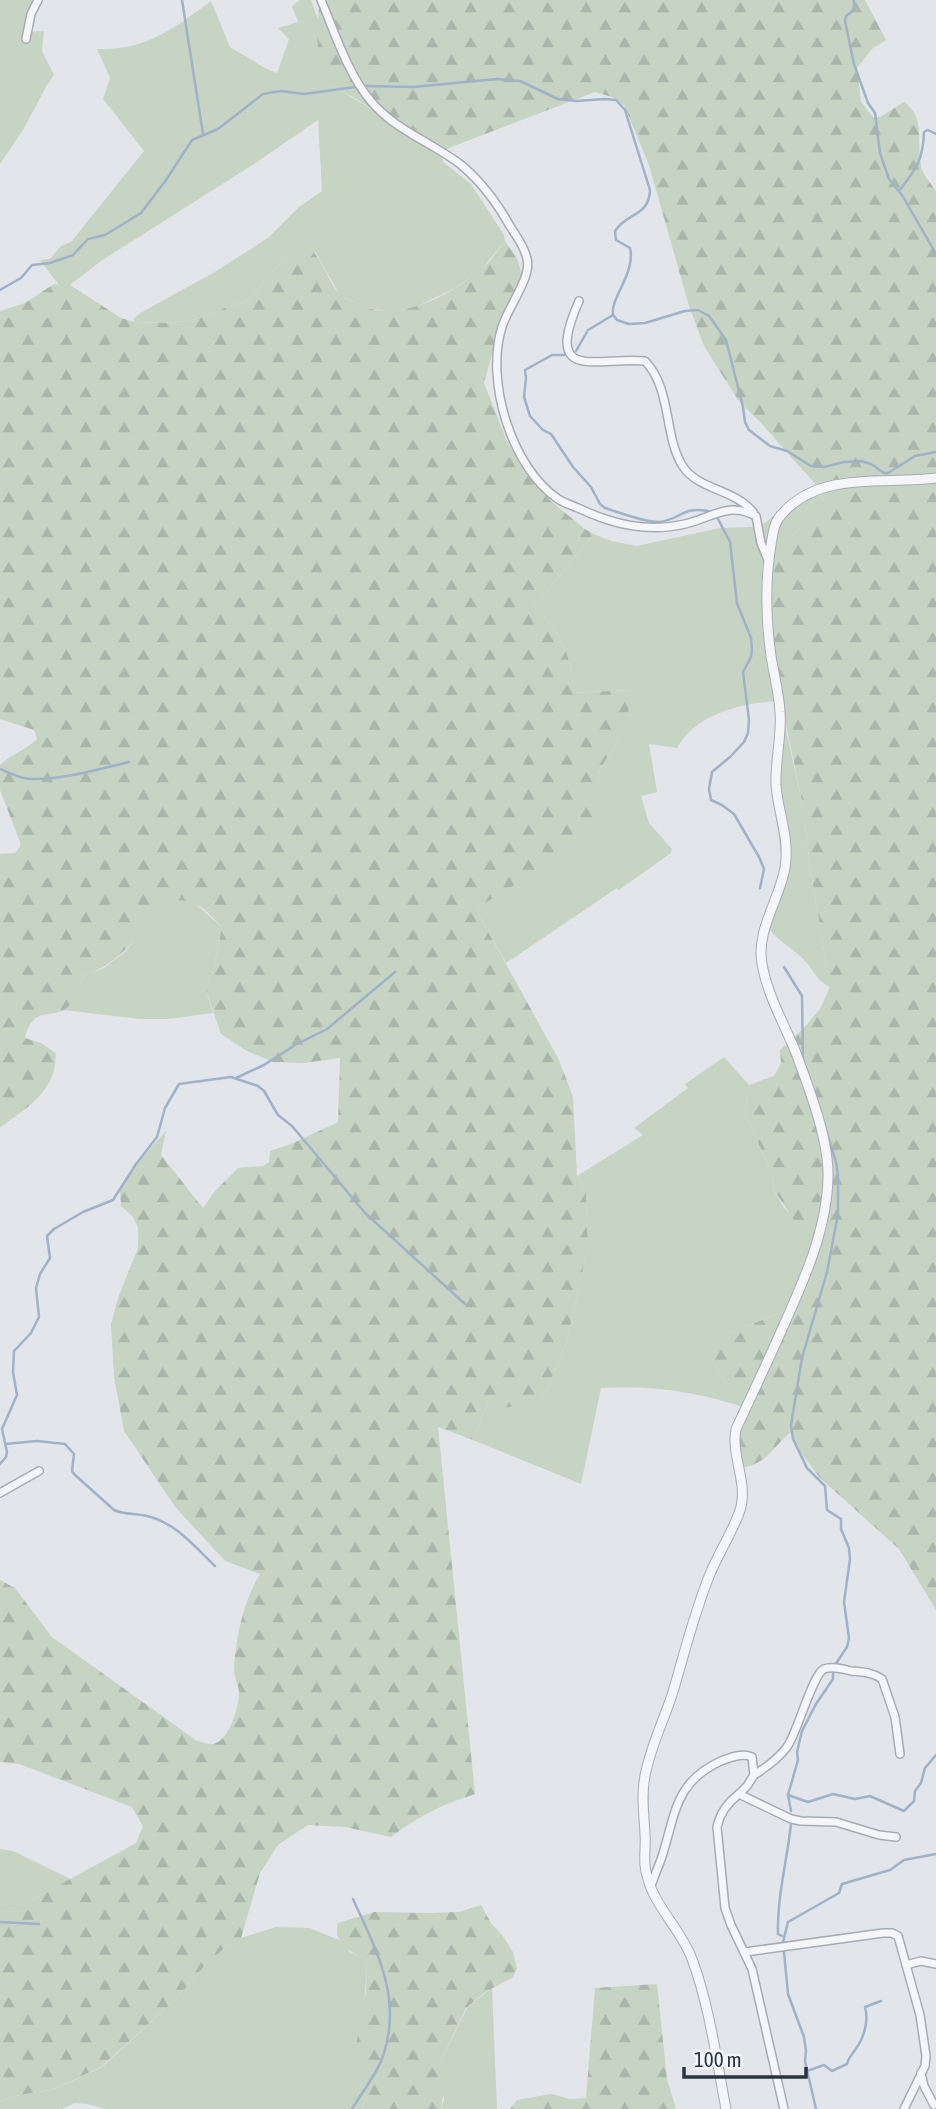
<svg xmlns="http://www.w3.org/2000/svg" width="936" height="2109" viewBox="0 0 936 2109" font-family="'Asap Condensed',sans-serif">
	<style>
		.grass { fill: #c7d4c4 }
		.forest { fill: url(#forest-firs) }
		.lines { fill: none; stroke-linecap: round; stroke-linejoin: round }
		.stream { stroke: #9fb2c9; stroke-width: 2.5 }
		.minor-casing { stroke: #a7acb4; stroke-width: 10 }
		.tertiary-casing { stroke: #a7acb4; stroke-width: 11 }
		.minor { stroke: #f5f6f9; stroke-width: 7 }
		.tertiary { stroke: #f5f6f9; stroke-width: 9 }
	</style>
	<defs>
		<pattern id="forest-firs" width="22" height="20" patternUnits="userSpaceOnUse" patternTransform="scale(1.75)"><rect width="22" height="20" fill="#c7d4c4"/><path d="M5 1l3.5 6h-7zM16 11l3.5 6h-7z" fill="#abb6aa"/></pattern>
	</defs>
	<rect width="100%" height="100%" fill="#e2e5ea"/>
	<g class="grass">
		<path d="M0 0H41L26 32 44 31 42 51 54 75 47 85 23 130 0 164Z"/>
		<path d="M300 0H311L319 22V62L333 86 441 151 443 162 471 184 504 235 505 241 481 270 455 288 414 308 391 312 364 307 340 295 315 252 286 255 250 299 192 320 165 323 135 322 133 319 142 312 213 273 268 238 299 207 322 191 318 120 254 164 101 261 70 285H59L40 260 50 259 61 246 71 242 144 151 103 99 110 78 97 49C145 51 175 28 211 1L230 47 265 68 277 73 289 39 278 28 298 22 292 6Z"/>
		<path d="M819 489 824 502 816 514 792 536 773 574 770 648 780 701C742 703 697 713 677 748L649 744 657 792 641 796 649 823 672 849 671 853 619 890 617 888 506 963 480 917 477 908 588 839 600 769 619 739 630 690 571 693C574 685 572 678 571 670 567 644 553 625 534 607L594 534 611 541 637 546 720 528 752 527 765 523 793 500Z"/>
		<path d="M782 712 803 806 810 866 830 987C813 978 816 971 803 959 792 948 778 941 768 928L783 869 774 803Z"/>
		<path d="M178 899 192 901 222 927 214 967 205 988 213 1013 168 1019H140L64 1010 69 1006 84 976 104 968 125 952 165 901Z"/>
		<path d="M724 1057 749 1085 745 1113 772 1174 773 1189 784 1208 812 1234 831 1242 825 1276 804 1289 790 1307 778 1314 730 1332 713 1362 728 1385 748 1398V1409C702 1392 649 1385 601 1388L581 1484 473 1440 488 1402 541 1397 547 1389 567 1341 588 1248 586 1192 577 1176 643 1135 634 1128 688 1088 685 1084Z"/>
		<path d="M0 1849 13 1851 71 1879 30 1901 27 1911 0 1912Z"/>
		<path d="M276 1927 310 1928 339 1940 350 1952 367 1960C367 1978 364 1997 364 2015 363 2046 372 2080 362 2109H105L87 2104 75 2103 62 2109H0V2101L15 2096 55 2089 102 2067 174 2001 207 1963 234 1940Z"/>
		<path d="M492 1988 497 2109H441L444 2100 439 2068 444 2054 467 2008Z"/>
	</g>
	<g class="forest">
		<path d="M319 0H865L886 40 872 49 857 68 861 102 873 117H880L904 102C928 118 914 148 923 172 926 178 932 185 936 191V1610L899 1549 819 1477 795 1445 792 1431C771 1448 767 1466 737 1468L734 1452 748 1398 730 1391 728 1385 713 1362 716 1346 730 1332 778 1314 790 1307 804 1289 825 1276 831 1243 812 1234 797 1224 773 1189 772 1174 745 1113 749 1085 774 1076 781 1063 780 1050 802 1030 820 1009 830 987 810 866 803 806 770 648 773 574 779 556 792 536 816 514 824 501 819 488 760 422 738 400 704 346 689 306 649 165 624 105 612 97 595 92 441 151C412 135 386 118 358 100 347 93 330 88 323 75 314 58 319 20 319 0Z"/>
		<path d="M505 241 517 258 521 271 520 285 495 343 484 383 506 439 527 475 552 502 585 529 594 534 534 607C553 625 567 644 571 670 572 678 574 685 572 693L631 690 628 714 619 739 600 769 589 839 477 908 480 917 559 1060 573 1097 577 1176 586 1192 588 1248 567 1341 547 1389 541 1397 499 1410 488 1402 473 1440 438 1427 475 1794C439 1806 421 1815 391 1837L345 1827 308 1825 278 1845 260 1873 241 1938 234 1940 207 1963 174 2001 101 2067 54 2089 15 2096 0 2101V1912L27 1911 30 1901 136 1843 143 1826 132 1807 19 1764 0 1762V1580L15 1588 52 1637 197 1741C202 1742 209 1745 213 1744 229 1741 239 1707 239 1693 239 1685 233 1676 234 1667 236 1637 244 1600 260 1574L225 1561 176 1508 124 1431 114 1377 111 1324 118 1298 138 1248V1227L133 1217 121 1206 120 1191 133 1168 166 1131 161 1155 203 1208 215 1191 238 1168 263 1166 269 1162 270 1151 291 1144 338 1122 340 1058 304 1063 273 1062 247 1051 221 1034 205 988 214 967 222 927C203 907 194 897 165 901 139 934 125 960 84 976 79 985 75 999 68 1007 55 1020 32 1004 25 1038L41 1043 56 1053C56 1091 28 1108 0 1127V854L15 853 20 847V842L0 790V765C11 754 26 750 37 739L34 730 0 719V311L25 303 54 284 70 285 121 318 135 322 165 323 192 320 250 299 286 255 297 245 308 246C323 259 329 285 341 295 345 298 351 301 356 303 398 325 447 297 480 270 490 263 498 250 505 241Z"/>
		<path d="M481 1905 491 1923 502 1935 513 1952 517 1969 512 1978 487 1991 466 2008 444 2054 439 2068 445 2083 441 2109H362C370 2086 366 2077 354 2057L366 1992 367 1960C351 1952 332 1943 338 1923L374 1912 432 1913 459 1912Z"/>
		<path d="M657 1984 667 2079 676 2109H510L517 2100 551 2094 571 2099 586 2098 595 1988Z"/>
	</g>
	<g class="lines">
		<g class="stream">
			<path d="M182 0 203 134"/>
			<path d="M854 0V10L846 16 845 21 854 64 868 103 875 113 880 153 889 179 902 195 936 254"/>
			<path d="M365 86 413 87 497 79 520 81 558 99 576 101 605 99 616 100 625 110 650 190C649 217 627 212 615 231L616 240 630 248C636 273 610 298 613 315"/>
			<path d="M899 191C916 169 923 161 924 132L928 130 936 134"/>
			<path d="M0 290 21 278 32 265 50 263 73 255 88 239 105 235 141 213 166 180 192 140 218 129 263 94 281 91 304 94 355 87"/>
			<path d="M614 316 617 320 629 324 645 323 685 311 698 310 709 316 726 340 743 407 745 422 749 430 770 446 787 451 811 466 824 467 844 462 861 461 871 464 884 473H888L915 456 936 452"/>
			<path d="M576 351 588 330 613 315"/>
			<path d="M564 355H552L525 370 526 378 524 397 530 416 543 430 551 434 573 467 591 487 600 504 605 508C618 512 647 523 659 522 681 520 681 506 708 511"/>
			<path d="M717 517 730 542 737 603 751 638 752 650 751 657 743 672 749 720 748 733 744 742 730 757 712 772 709 789 711 800 722 805 734 814 759 857 764 869 760 888"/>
			<path d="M0 769C10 773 21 779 31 779 62 780 99 769 129 762"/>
			<path d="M784 967 802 996 803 1061"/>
			<path d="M236 1078 264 1065 295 1045 327 1029 395 972"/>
			<path d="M822 1117 836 1162 838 1176V1214L827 1272 802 1358 791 1425 793 1439 807 1468 825 1486 827 1510 841 1519V1529L849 1548 850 1559 844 1602 849 1638 847 1647 835 1665"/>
			<path d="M5 1444 37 1441 65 1444 74 1454 72 1471 74 1474 114 1510C125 1515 136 1513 147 1516 176 1523 194 1546 215 1566"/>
			<path d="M0 1464 6 1457 7 1452 2 1429 17 1395 13 1372 14 1351 31 1333 39 1317 36 1288 40 1274 50 1258 47 1236 54 1229 83 1212 113 1200 136 1164 157 1137 165 1108 179 1084 231 1077 258 1086 264 1091 278 1115 292 1126 365 1213 465 1304"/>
			<path d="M788 1795 808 1802 833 1794 855 1799 870 1796 904 1811 914 1801 915 1791 921 1783 925 1768 936 1755"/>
			<path d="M791 1811 788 1795 798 1760 797 1752 802 1731 816 1704 833 1679V1671"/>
			<path d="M0 1922 39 1924"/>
			<path d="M782 1936 778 1934C777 1897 787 1861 791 1824"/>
			<path d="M783 1942 788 1922 839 1893 842 1884 890 1870 904 1860 936 1854"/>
			<path d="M784 1952 788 1994 804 2037 806 2051 805 2061 816 2109"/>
			<path d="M807 2071 824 2065 832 2071 847 2064C848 2058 851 2056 855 2050 864 2038 869 2021 865 2007L881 2001"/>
			<path d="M352 2109C362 2092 378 2073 384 2053 402 1996 376 1950 353 1899"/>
		</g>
		<g class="minor-casing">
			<g id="minor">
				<path d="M321 0C335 33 347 72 370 100 393 129 431 142 460 164 481 181 497 203 510 226 516 236 525 247 527 259 532 277 508 307 502 327 485 380 511 467 558 499 564 503 571 505 578 508 612 524 647 533 685 524 712 518 728 501 756 516L761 543 768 560"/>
				<path d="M26 39 31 14 38 0"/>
				<path d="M579 301C543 383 595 357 645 361 673 390 663 438 684 468 700 490 734 489 753 512"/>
				<path d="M0 1493 39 1471"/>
				<path d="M739 1794 747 1786 754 1775"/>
				<path d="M651 1886C655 1873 661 1862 664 1850 676 1810 677 1781 721 1761 731 1757 742 1753 752 1757L754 1775C767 1767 778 1759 787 1747 798 1732 812 1675 824 1669 832 1666 843 1669 851 1671 862 1672 872 1672 882 1679L895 1717 900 1754"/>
				<path d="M745 1952 883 1933H892L898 1936 920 2015 926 2056 925 2066 904 2109"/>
				<path d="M906 1965 921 1961 936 1964"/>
				<path d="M921 2073 924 2086 934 2105"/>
				<path d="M784 2109 752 1969 731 1925 725 1908 717 1827C720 1813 727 1803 739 1794L791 1819 801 1821 836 1822 879 1835 896 1837"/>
			</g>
		</g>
		<g class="tertiary-casing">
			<path id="tertiary" d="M726 2109C717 2062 709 2004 692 1959 680 1926 649 1903 645 1865 644 1855 646 1844 645 1834 644 1814 641 1795 645 1776 650 1748 663 1722 672 1695 684 1655 694 1613 710 1574 718 1554 736 1526 741 1507 747 1480 731 1456 736 1429 752 1395 768 1361 783 1327 804 1280 827 1230 828 1177 829 1140 809 1088 796 1053 784 1023 768 997 762 964 756 930 779 901 785 868 790 838 778 813 776 785 775 760 782 736 780 712 779 693 774 675 771 656 766 620 765 581 771 545 773 533 774 522 782 514 820 470 885 485 936 478"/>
		</g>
		<use href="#minor" class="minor"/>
		<use href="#tertiary" class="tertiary"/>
	</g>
	<path d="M684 2067v10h122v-10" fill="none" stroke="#2b3342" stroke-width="3.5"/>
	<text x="694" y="2067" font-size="21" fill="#2b3342" stroke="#f2f4f8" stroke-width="5" paint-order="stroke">100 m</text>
</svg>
